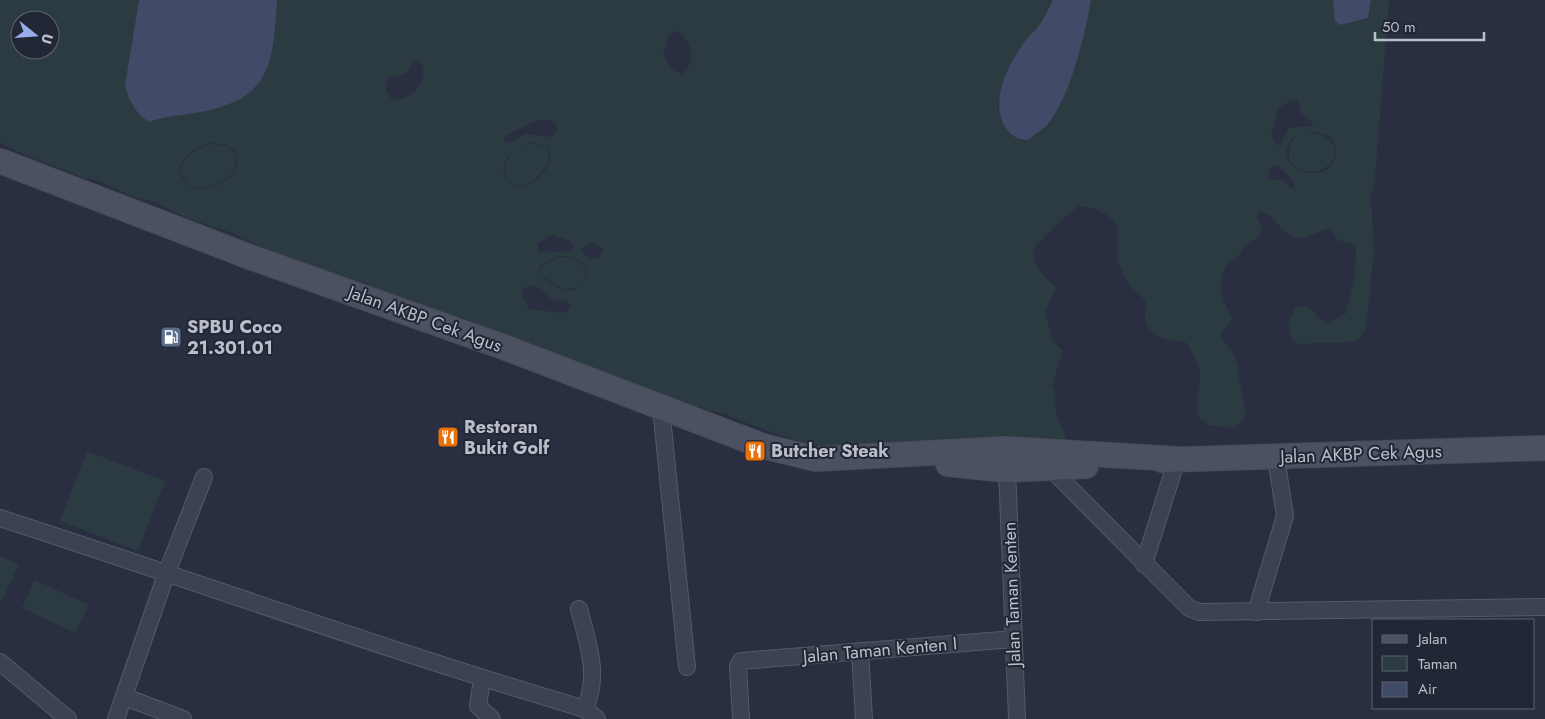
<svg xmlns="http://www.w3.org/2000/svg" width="1545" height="719" viewBox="0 0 1545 719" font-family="Jost,sans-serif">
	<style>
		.green { fill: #2b3b41; fill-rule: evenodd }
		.water { fill: #414b67 }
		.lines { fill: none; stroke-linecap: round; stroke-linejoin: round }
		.street-casing { stroke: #555a67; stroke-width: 18 }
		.secondary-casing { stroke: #474b59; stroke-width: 26 }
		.street { stroke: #3d4250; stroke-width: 16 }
		.secondary { stroke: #4c5162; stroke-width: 24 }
		.labels { text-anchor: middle; stroke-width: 4; stroke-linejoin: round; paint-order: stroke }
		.street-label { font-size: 18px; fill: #babeca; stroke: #222735 }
		.poi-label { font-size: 18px; font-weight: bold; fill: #babeca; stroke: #222735; text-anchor: start }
	</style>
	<rect width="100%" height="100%" fill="#292f40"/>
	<g class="green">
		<path d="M0 0H139L125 85C128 100 136 114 149 122 167 116 184 115 202 111 274 98 271 62 277 0H1053L1040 24 1017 53 1000 93 998 104 1000 117 1011 135 1022 140C1033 128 1052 115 1060 101 1077 70 1084 34 1091 0H1333L1334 7 1368 18 1371 0H1389L1375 179 1371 197 1374 251 1366 329 1358 339 1351 342 1298 344 1292 341 1288 324 1295 308C1313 302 1315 318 1328 324L1346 313 1355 274 1356 248 1352 244 1338 240 1333 232 1327 229C1317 231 1307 240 1297 238 1280 235 1276 213 1259 212L1256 217 1262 226 1260 236 1244 246 1237 258 1226 265C1215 287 1223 300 1233 319L1220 334 1223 340 1232 351 1239 368 1238 375 1246 415 1243 421 1232 428 1208 425 1198 416C1193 381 1212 378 1185 342 1170 341 1149 338 1145 319 1144 313 1148 307 1145 301 1141 294 1133 291 1129 285 1125 279 1122 271 1119 264 1115 255 1118 244 1118 234 1118 215 1095 207 1079 206L1066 216 1035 246C1028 263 1045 276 1056 288L1045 312 1053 342 1063 351 1052 386 1055 392 1056 413 1066 437 1062 442 857 449 803 443 746 423 723 413 713 412 565 360 533 344 484 328 460 317 427 308 358 281 314 267 303 261 297 262 284 258 235 234 184 217 156 202 131 196 97 180 84 178 9 148 0 142ZM20 20H50V50H20ZM675 31C693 36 696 67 682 74L671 69 663 54 669 35ZM414 60 420 61C432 79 410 103 392 99 386 94 385 85 388 78L407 73ZM1292 99 1298 100 1301 113 1312 121 1313 126 1289 128 1280 145H1277L1271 136 1278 109ZM545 120 555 122 557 130 553 137 525 134 511 143H505L504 138 506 135 536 121ZM1314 132C1323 134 1333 135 1335 145 1344 194 1261 171 1294 137ZM532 142 548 148C549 152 551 155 550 159 548 170 531 189 518 187 513 187 508 181 505 178 498 158 517 149 532 142ZM211 143 226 145 234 150C247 176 216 191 194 188 163 171 188 148 211 143ZM1277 165 1294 181V188H1291L1283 180H1270L1268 176 1270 168ZM552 235 571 241 574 247 569 251 539 253 537 244ZM592 243 603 249 599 258C592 260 583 255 580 249ZM560 256C607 254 585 310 552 284 546 280 541 277 539 270L542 264ZM529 285 538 287 551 299 567 301 571 306 568 311 562 313 529 309 523 297V290Z"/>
		<path d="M1311 133C1329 134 1341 146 1331 164 1315 175 1300 175 1289 159 1289 142 1293 135 1311 133Z"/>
		<path d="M532 143 547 148C548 152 550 156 549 159 546 170 529 189 517 186 499 182 503 161 514 152 519 147 526 146 532 143Z"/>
		<path d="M212 144 226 146 233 151C244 176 216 190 194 187 165 170 190 149 212 144Z"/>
		<path d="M561 257C580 255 596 272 579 288L563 289 542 276 540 270 543 265Z"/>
		<path d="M87 451 165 481 138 551 60 521Z"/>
		<path d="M0 556 19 565 0 604Z"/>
		<path d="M35 580 89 605 75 633 22 608Z"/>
	</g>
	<g class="water">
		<path d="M139 0H277C273 62 272 99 201 112 183 115 166 116 149 122 136 114 128 100 125 85Z"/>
		<path d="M1053 0H1091C1085 35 1070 98 1047 125 1042 130 1034 135 1028 140 1016 139 1010 136 1004 125 990 99 1009 63 1025 41 1030 35 1036 30 1040 24 1045 16 1049 8 1053 0Z"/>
		<path d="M1333 0H1371L1368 18 1340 25 1335 21Z"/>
	</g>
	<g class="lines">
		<g class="street-casing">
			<g id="street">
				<path d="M661 407 687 667"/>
				<path d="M1051 469 1189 608 1199 612 1545 607"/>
				<path d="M1007 470 1017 719"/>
				<path d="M0 518C195 581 388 651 585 709L597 719"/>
				<path d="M1144 564 1177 459"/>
				<path d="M579 609C588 644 600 674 585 709"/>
				<path d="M1256 612 1285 516 1276 457"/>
				<path d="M860 651 864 719"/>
				<path d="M0 662 68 719"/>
				<path d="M482 679 478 706 492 719"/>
				<path d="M125 697 183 719"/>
				<path d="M116 719 167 572 204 477"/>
				<path d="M741 719 738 667 741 661 1014 639"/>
			</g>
		</g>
		<g class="secondary-casing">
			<g id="secondary">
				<path d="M0 161 250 257 506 348 763 446 815 459 1005 449 1177 459"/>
				<path d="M1162 460 1545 448"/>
				<path d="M948 464 1007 470 1086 466"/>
			</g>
		</g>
		<use href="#street" class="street"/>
		<use href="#secondary" class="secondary"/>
	</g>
	<defs>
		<g id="fuel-square" transform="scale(1.125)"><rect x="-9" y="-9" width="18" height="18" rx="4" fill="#5c6f8a" stroke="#222735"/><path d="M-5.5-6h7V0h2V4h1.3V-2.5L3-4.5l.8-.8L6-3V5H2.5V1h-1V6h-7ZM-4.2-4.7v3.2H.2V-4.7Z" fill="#fff"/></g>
		<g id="restaurant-square" transform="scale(1.125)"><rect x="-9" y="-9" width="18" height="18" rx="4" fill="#e8710a" stroke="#222735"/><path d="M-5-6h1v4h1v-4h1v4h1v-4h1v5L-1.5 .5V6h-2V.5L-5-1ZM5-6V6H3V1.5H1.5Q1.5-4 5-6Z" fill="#fff"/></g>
	</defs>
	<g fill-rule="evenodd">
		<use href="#fuel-square" x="171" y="337"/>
		<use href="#restaurant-square" x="448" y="437"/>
		<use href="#restaurant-square" x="755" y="451"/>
	</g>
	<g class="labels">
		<g class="street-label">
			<text transform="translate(425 319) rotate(20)" y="6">Jalan AKBP Cek Agus</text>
			<text transform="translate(1361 454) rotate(-2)" y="6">Jalan AKBP Cek Agus</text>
			<text transform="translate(1012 594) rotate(-92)" y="6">Jalan Taman Kenten</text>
			<text transform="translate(880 650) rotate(-5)" y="6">Jalan Taman Kenten I</text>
		</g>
		<g class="poi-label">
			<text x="187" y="333">SPBU Coco<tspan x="187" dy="21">21.301.01</tspan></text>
			<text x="464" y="433">Restoran<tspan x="464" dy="21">Bukit Golf</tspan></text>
			<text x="771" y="457">Butcher Steak</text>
		</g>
	</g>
	<rect x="1372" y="619" width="162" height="90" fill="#222735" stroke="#5f6371"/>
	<rect x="1382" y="635" width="25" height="8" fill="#4c5162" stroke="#5f6371"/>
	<text x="1418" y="644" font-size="15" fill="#babeca">Jalan</text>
	<rect x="1382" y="656" width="25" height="15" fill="#2b3b41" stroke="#5f6371"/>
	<text x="1418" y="669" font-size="15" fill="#babeca">Taman</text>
	<rect x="1382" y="682" width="25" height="15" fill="#414b67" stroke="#5f6371"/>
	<text x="1418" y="694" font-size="15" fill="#babeca">Air</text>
	<g transform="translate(35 35) rotate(107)"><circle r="24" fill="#222735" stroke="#5f6371"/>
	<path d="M0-4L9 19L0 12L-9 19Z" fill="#9aaeee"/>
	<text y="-8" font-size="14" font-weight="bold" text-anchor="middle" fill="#babeca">U</text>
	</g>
	<path d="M1375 32v8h109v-8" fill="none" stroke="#babeca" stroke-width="2.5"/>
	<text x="1382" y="32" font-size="15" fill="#babeca" stroke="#222735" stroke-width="4" paint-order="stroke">50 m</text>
</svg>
